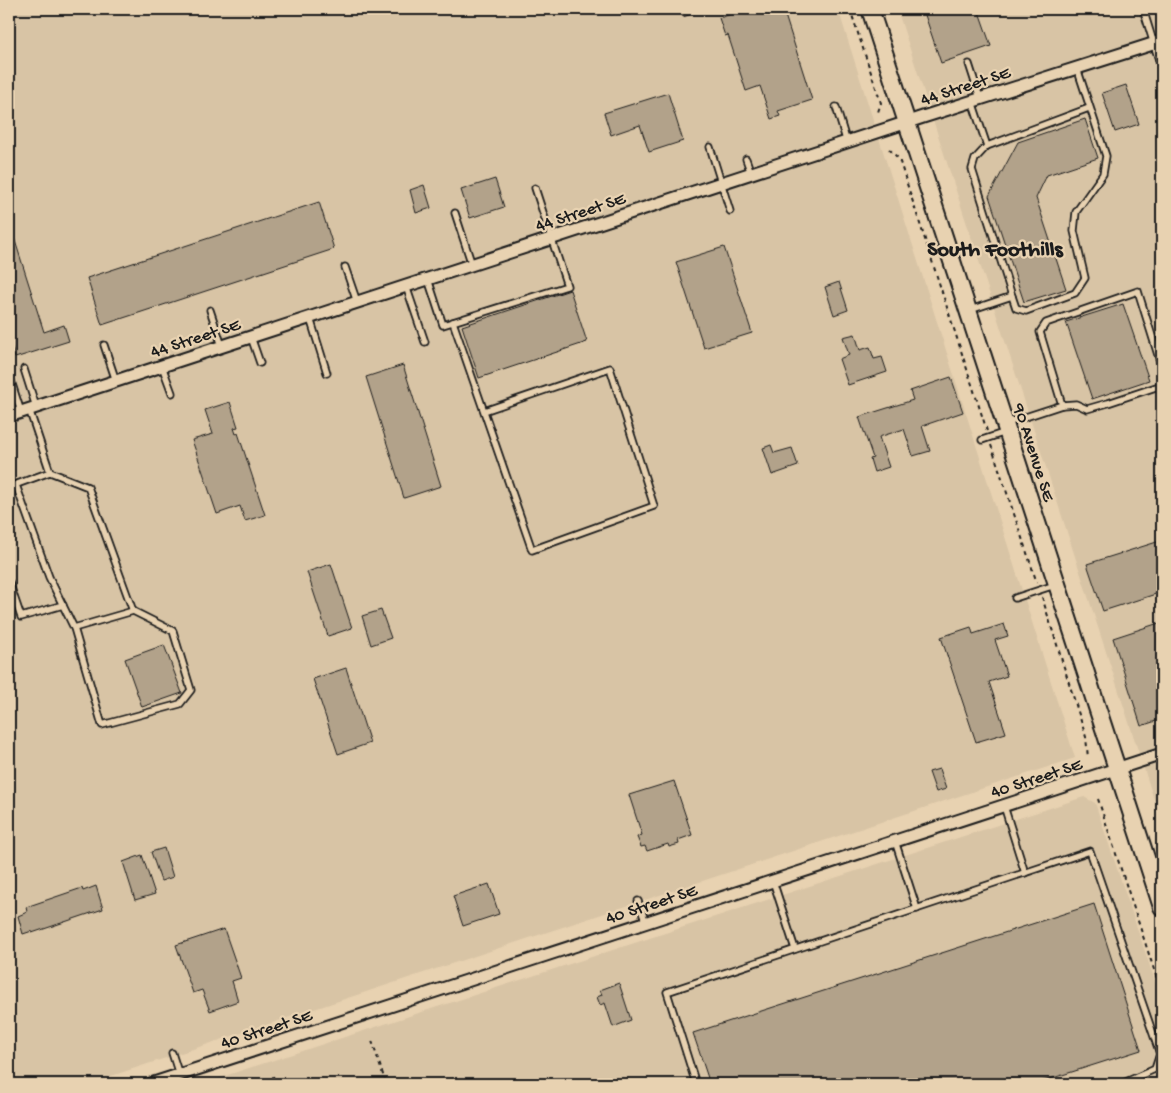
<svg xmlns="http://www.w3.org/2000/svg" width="1171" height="1093" viewBox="0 0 1171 1093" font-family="'Gochi Hand',sans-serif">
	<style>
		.built { fill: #d8c4a5 }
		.building { fill: #b2a28a; stroke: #1c1c1c }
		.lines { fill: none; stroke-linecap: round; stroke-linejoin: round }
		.lane-casing { stroke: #1c1c1c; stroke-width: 9 }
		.street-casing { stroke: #1c1c1c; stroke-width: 15 }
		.secondary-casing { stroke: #1c1c1c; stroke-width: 20 }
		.path { stroke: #1c1c1c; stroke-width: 2; stroke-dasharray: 4 4; stroke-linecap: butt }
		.lane { stroke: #e8d2b1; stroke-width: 5.5 }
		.street { stroke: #e8d2b1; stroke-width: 11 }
		.secondary { stroke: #e8d2b1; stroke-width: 16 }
		.labels { text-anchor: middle; stroke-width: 4.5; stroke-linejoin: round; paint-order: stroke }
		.street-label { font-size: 18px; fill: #1c1c1c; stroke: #e8d2b1 }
		.district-label { font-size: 22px; font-weight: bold; fill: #1c1c1c; stroke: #e8d2b1 }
	</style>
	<rect width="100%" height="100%" fill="#e8d2b1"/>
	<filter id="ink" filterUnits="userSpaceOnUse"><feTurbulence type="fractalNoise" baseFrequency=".02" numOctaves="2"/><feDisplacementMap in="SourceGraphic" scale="10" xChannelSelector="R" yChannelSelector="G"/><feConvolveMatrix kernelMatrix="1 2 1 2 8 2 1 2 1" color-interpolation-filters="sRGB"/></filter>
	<g filter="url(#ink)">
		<g class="built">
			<path d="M9 9H838L1075 758 87 1084H9Z"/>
			<path d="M897 9H1162V824Z"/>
			<path d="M1084 797 1095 803 1162 1002V1084H200Z"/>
		</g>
		<g class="building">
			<path d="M681 9H706L683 17Z"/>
			<path d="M747 9H783L812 100 778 111 780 116 771 119 760 86 746 91 728 35 725 36 719 18Z"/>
			<path d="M923 9H978L991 46 941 63Z"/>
			<path d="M1126 85 1139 124 1115 132 1102 93Z"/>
			<path d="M668 93 683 141 649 152 640 125 611 135 604 113Z"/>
			<path d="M1085 119 1098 158 1047 175 1036 198 1066 289 1024 302 989 196 1018 142Z"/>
			<path d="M495 179 504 207 470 218 461 190Z"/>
			<path d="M424 185 431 208 416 213 410 190Z"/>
			<path d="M319 202 334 249 102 325 87 278Z"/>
			<path d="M10 225 44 332 64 325 69 341 15 358 9 338V226Z"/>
			<path d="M724 247 752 333 704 348 676 262Z"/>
			<path d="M839 282 848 310 834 315 825 287Z"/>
			<path d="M570 290 587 342 479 378 462 326Z"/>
			<path d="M1123 304 1149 380 1092 399 1066 322Z"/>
			<path d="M855 334 860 350 870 347 874 359 882 357 887 372 848 385 839 359 849 355 843 337Z"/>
			<path d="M403 365 441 486 404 498 366 377Z"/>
			<path d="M951 377 963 412 922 426 930 451 913 456 904 429 879 437 889 467 874 472 870 459 873 458 859 417 913 400 910 391Z"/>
			<path d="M230 402 238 427 234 428 236 434 238 433 265 515 245 521 240 506 217 514 192 440 213 434 205 410Z"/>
			<path d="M771 445 774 453 792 448 798 466 772 475 763 448Z"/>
			<path d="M1160 541 1162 548V592L1103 611 1087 564Z"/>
			<path d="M331 564 352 628 328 636 307 572Z"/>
			<path d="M381 610 391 638 371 645 362 616Z"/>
			<path d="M1162 622V719L1141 726 1113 638Z"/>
			<path d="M1004 624 1008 636 995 640 1007 676 989 682 1006 733 976 742 941 637 971 627 973 634Z"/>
			<path d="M164 645 182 693 142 707 125 659Z"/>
			<path d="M346 668 370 743 338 754 313 679Z"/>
			<path d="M939 769 946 789 936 792 929 772Z"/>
			<path d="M674 781 692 835 678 840 679 844 669 847 668 844 647 851 645 846 641 847 637 837 642 835 629 795Z"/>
			<path d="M164 848 173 877 161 881 151 852Z"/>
			<path d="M142 855 155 894 135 900 123 862Z"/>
			<path d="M489 884 499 914 463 926 453 896Z"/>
			<path d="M96 886 103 909 32 933V931L23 934 18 916 27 912 26 907 82 888 83 891Z"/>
			<path d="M1094 904 1141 1050 1034 1084H710L693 1033Z"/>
			<path d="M224 929 241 978 232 981 238 1001 210 1011 202 990 193 993 176 945Z"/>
			<path d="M619 983 631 1020 613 1027 605 1003 600 1005 597 997 602 995 600 990Z"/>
		</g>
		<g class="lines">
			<g class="lane-casing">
				<g id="lane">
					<path d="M1143 9 1162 70"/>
					<path d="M969 64 980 98"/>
					<path d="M836 107 847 143"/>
					<path d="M987 146 1089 108"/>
					<path d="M710 147 730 211"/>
					<path d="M746 159 751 173"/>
					<path d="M455 213 472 265"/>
					<path d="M345 267 357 302"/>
					<path d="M428 279 443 325 567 286 535 188"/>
					<path d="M406 286 425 342"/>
					<path d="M1012 296 1016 308 1026 311 1075 293 1085 278 1074 231 1076 212 1103 174 1106 156 1077 68"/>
					<path d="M210 310 222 346"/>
					<path d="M970 310 1012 296 972 169 975 159 987 146 972 101"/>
					<path d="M310 318 327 373"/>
					<path d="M453 322 532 550 654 506 610 368 484 411"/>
					<path d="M251 337 260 363"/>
					<path d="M104 345 116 381"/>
					<path d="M162 366 172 393"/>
					<path d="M24 369 36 407"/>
					<path d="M9 375 21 412"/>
					<path d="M1062 405 1040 332 1046 323 1138 291 1162 368"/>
					<path d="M29 409 50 472"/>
					<path d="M1007 423 1062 405 1076 404 1087 409 1108 403 1162 385"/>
					<path d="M982 440 1006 432"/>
					<path d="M9 487 50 472 88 487 133 611 173 631 191 690 180 704 102 725 74 628 49 577 16 485"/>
					<path d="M9 582 21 617 63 605"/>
					<path d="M1015 598 1055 585"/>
					<path d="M74 628 133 611"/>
					<path d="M1004 806 1025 873"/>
					<path d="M895 841 917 909"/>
					<path d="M773 881 795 949"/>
					<path d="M638 901 646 923"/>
					<path d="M172 1053 179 1075"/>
					<path d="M696 1084 667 992 1090 851 1160 1054 1155 1069 1121 1084"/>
				</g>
			</g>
			<g class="street-casing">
				<g id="street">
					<path d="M9 416 923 117 1162 41"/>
					<path d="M151 1084 1162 754"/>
				</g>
			</g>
			<g class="secondary-casing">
				<path id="secondary" d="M870 9 1162 907"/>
			</g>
			<g class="path">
				<path d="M850 9 881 103 877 115"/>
				<path d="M889 149 899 159 987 431"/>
				<path d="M991 445 1037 583"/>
				<path d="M1042 597 1086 737 1088 758"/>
				<path d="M1098 799 1162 994"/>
				<path d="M372 1041 386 1084"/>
				<path d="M273 1076 275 1084"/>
			</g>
			<use href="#lane" class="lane"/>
			<use href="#street" class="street"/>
			<use href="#secondary" class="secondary"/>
		</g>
	</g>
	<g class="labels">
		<g class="street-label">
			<text transform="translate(965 85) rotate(-18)" y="6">44 Street SE</text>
			<text transform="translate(580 211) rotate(-18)" y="6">44 Street SE</text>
			<text transform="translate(195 337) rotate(-18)" y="6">44 Street SE</text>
			<text transform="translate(1035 452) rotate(72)" y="6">90 Avenue SE</text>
			<text transform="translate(1036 777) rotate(-18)" y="6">40 Street SE</text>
			<text transform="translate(651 903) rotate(-18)" y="6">40 Street SE</text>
			<text transform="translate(266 1028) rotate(-18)" y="6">40 Street SE</text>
		</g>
		<g class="district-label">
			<text x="995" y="255">South Foothills</text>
		</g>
	</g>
	<rect width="1171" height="1093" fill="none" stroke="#e8d2b1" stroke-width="30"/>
	<rect x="15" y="15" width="1141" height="1063" fill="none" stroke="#1c1c1c" stroke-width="2" filter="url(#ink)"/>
</svg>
